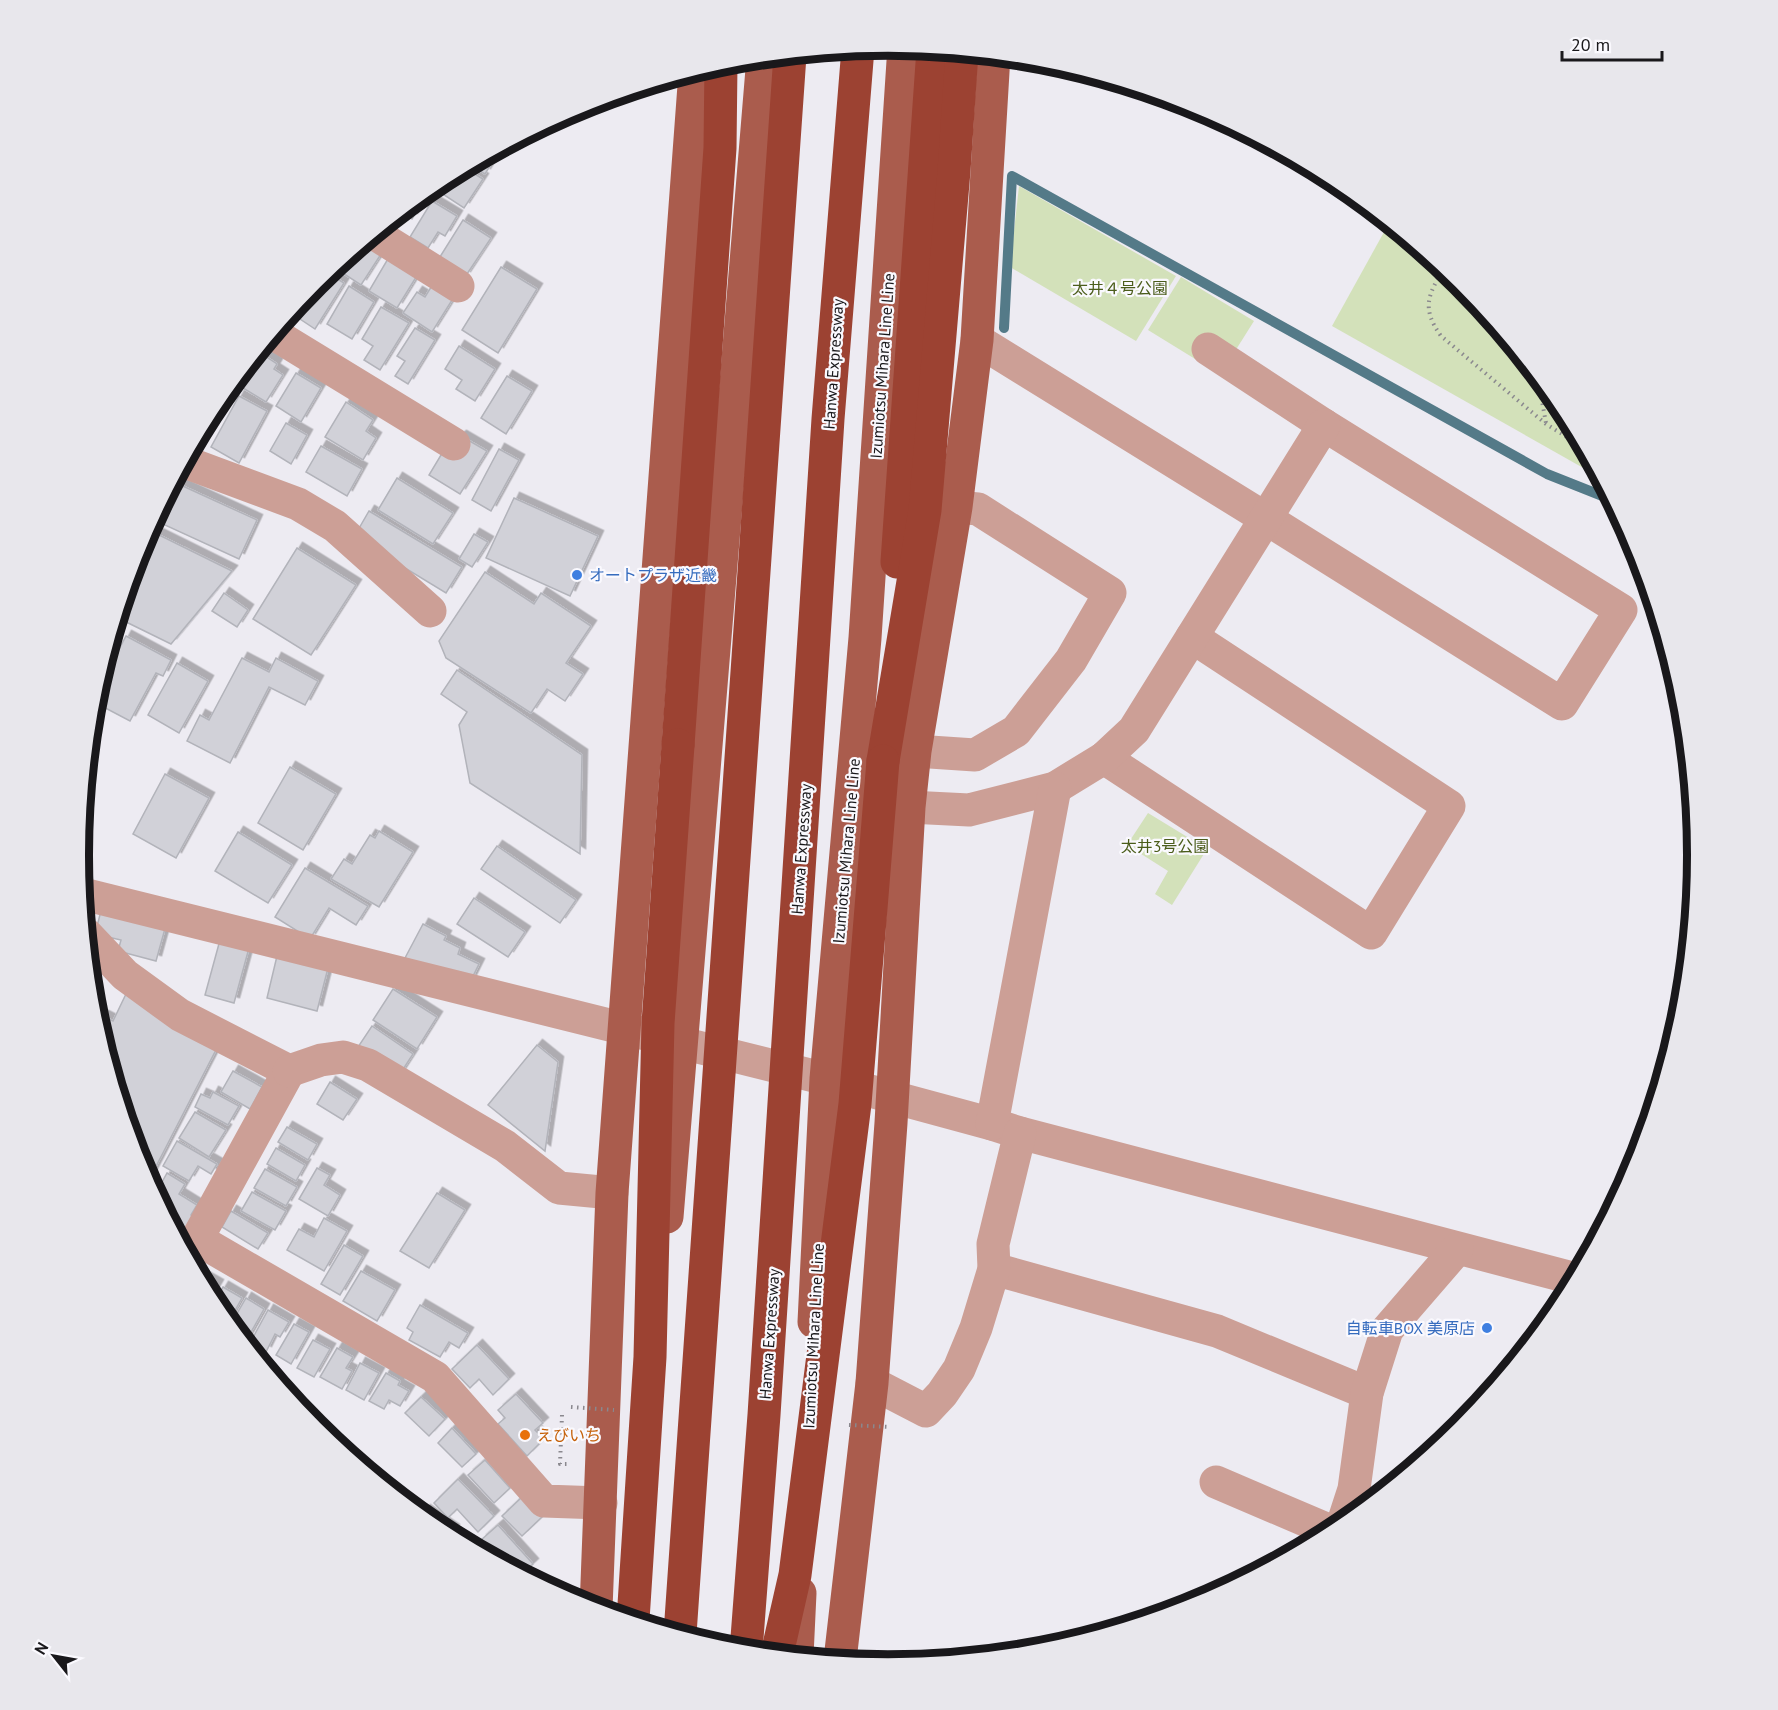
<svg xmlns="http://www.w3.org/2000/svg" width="1778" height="1710" viewBox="0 0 1778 1710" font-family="'PT Sans','Noto Sans JP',sans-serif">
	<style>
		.green { fill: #d3e1ba }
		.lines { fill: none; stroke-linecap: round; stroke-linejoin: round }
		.stream { stroke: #547a88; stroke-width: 10 }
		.building { fill: #d1d1d8; stroke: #b2b3ba; stroke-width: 1.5; filter: url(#shadow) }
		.path { stroke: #8a888e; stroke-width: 4; stroke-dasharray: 1.5 4.5; stroke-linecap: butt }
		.minor { stroke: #cc9f96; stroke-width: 33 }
		.major { stroke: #aa5c4d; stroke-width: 33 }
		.highway { stroke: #9c4232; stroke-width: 33 }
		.path-bridge { stroke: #8a888e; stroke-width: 4; stroke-dasharray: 1.5 4.5; stroke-linecap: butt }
		.highway-bridge { stroke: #9c4232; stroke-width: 33 }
		.shop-dot { fill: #3f7fe0; stroke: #faf9fe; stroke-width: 2 }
		.food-dot { fill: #e8710a; stroke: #faf9fe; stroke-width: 2 }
		.labels { text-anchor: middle; stroke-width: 4.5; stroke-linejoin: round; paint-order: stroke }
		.park-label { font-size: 16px; fill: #4b5d1b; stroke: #faf9fe }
		.street-label { font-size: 16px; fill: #19181b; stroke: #faf9fe }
		.shop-label { font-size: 16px; fill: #366cbe; stroke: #faf9fe; text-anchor: start }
		.food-label { font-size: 16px; fill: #c56008; stroke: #faf9fe; text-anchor: start }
		.rim { fill: none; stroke: #19181b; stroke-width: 8 }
	</style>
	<defs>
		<filter id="shadow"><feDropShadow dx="5.5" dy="-5.5" stdDeviation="0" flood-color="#0004"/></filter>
	</defs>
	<rect width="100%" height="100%" fill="#edebf2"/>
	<g class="green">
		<path d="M1019 186 1176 276 1136 341 1010 267Z"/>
		<path d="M1389 223 1462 282 1563 405 1601 478 1332 326Z"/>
		<path d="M1181 277 1254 321 1237 348 1200 362 1148 330Z"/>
		<path d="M1148 813 1207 849 1172 905 1155 894 1168 871 1127 845Z"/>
	</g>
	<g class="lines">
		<path class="stream" d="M1004 328 1012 176 1547 474 1605 497 1614 502"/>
	</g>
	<g class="building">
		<path d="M501 148 485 174 470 165Z"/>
		<path d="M465 168 483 179 464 208 435 189 439 181Z"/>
		<path d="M423 195 426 197 412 219 403 213 394 228 387 224Z"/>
		<path d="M432 201 457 216 445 236 438 232 428 248 410 237Z"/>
		<path d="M463 220 491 238 465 277 438 260Z"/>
		<path d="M364 243 381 254 361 285 338 270 344 259Z"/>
		<path d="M389 257 418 274 397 308 369 291Z"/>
		<path d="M501 267 537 289 498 353 462 330Z"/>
		<path d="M328 273 344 283 315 329 300 319 306 309 300 305 303 299 316 282 319 280 321 281Z"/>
		<path d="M433 284 454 297 432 332 403 313 417 292 425 297Z"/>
		<path d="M349 286 374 302 352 339 327 324Z"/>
		<path d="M381 307 409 323 380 370 364 360 373 346 362 339Z"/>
		<path d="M415 328 435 340 408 384 395 376 405 361 397 356Z"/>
		<path d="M459 346 495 369 475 401 456 389 462 380 445 369Z"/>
		<path d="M259 352 277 364 274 369 283 375 266 402 238 385Z"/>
		<path d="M296 373 321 388 301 422 276 406Z"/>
		<path d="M507 376 532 391 506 434 481 418Z"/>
		<path d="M239 396 267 411 239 463 211 447Z"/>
		<path d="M346 402 373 420 366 431 376 438 363 460 325 437Z"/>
		<path d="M286 423 307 435 291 464 270 451Z"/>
		<path d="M461 436 487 451 460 494 429 475 444 450Z"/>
		<path d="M321 446 362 469 347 496 306 472Z"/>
		<path d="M499 449 519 460 491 511 472 500Z"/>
		<path d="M397 478 453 513 433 544 378 510Z"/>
		<path d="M174 482 257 520 239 559 154 520Z"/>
		<path d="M514 498 598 536 570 596 486 558Z"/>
		<path d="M369 511 462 567 446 593 354 537Z"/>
		<path d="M149 530 232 571 171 644 118 618 141 545Z"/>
		<path d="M474 534 488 542 472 567 459 559Z"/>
		<path d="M297 548 356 585 311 655 253 619Z"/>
		<path d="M485 572 534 604 541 593 591 626 566 663 583 674 565 701 547 689 531 713 446 658 439 641Z"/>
		<path d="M224 593 248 610 237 627 212 611Z"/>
		<path d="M126 636 171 660 163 676 156 673 130 721 94 702 96 693Z"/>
		<path d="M242 658 269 672 276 658 318 681 305 705 269 687 230 763 187 741 200 715 209 720Z"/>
		<path d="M177 663 208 681 179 733 148 715Z"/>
		<path d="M457 670 582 755 580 854 470 783 459 725 467 712 441 694Z"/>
		<path d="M290 767 336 794 303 850 258 823Z"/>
		<path d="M165 774 209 798 176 858 133 834Z"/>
		<path d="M379 831 413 852 379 907 331 879 344 859 352 864 370 835 375 838Z"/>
		<path d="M238 832 292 865 268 903 215 871Z"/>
		<path d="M497 846 576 900 560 923 481 869Z"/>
		<path d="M305 868 368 906 356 925 329 908 310 939 275 917Z"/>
		<path d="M474 898 525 932 508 957 457 924Z"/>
		<path d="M102 907 166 925 156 961 118 951 121 940 95 934Z"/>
		<path d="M423 924 446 936 444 940 460 948 458 954 479 964 471 980 405 958Z"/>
		<path d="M220 940 249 948 234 1003 205 995Z"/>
		<path d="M277 956 328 968 317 1011 267 998Z"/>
		<path d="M393 989 437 1017 417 1049 373 1020Z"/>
		<path d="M126 994 220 1042 149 1180 141 1165 98 1025 103 1016 113 1021Z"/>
		<path d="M372 1026 413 1054 400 1074 358 1047Z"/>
		<path d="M537 1045 558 1062 545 1151 488 1105Z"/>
		<path d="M233 1071 262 1087 250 1109 221 1092Z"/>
		<path d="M330 1082 357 1099 343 1120 317 1104Z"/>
		<path d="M213 1092 239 1106 228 1125 195 1107 201 1094 210 1098Z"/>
		<path d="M195 1112 226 1130 209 1157 179 1138Z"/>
		<path d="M287 1127 317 1144 308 1160 278 1142Z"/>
		<path d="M177 1141 217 1164 211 1174 198 1166 189 1181 163 1166Z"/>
		<path d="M276 1148 305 1165 296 1181 267 1164Z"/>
		<path d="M317 1168 330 1175 324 1185 340 1195 328 1216 299 1199Z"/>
		<path d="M265 1169 297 1187 286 1206 254 1188Z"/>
		<path d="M167 1173 185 1184 179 1194 197 1205 191 1215 195 1217 184 1236 176 1231 156 1193Z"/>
		<path d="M252 1192 286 1211 275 1230 241 1211Z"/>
		<path d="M437 1193 465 1210 429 1268 400 1251Z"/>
		<path d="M231 1211 268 1233 258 1249 222 1227Z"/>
		<path d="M324 1218 347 1231 324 1271 287 1250 299 1229 314 1237Z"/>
		<path d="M344 1245 363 1256 340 1295 321 1284Z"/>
		<path d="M361 1271 395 1290 377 1321 343 1301Z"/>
		<path d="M200 1275 218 1285 211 1297Z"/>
		<path d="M223 1287 242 1298 229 1321 214 1302Z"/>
		<path d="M246 1298 264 1309 246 1341 231 1324Z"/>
		<path d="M420 1305 468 1333 459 1348 449 1342 440 1357 409 1340 413 1332 407 1328Z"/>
		<path d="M268 1310 289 1322 280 1337 275 1334 266 1352 250 1343Z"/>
		<path d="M294 1324 309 1332 291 1364 276 1355Z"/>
		<path d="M313 1340 330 1349 314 1377 297 1368Z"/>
		<path d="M477 1345 509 1379 493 1395 479 1379 470 1388 452 1369Z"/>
		<path d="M337 1348 353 1357 346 1368 352 1371 342 1389 320 1377Z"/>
		<path d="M360 1363 379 1373 364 1400 346 1390Z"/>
		<path d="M386 1373 400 1381 398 1385 409 1391 400 1406 389 1400 384 1409 369 1401Z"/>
		<path d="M516 1394 543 1423 535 1430 544 1439 527 1456 498 1424 505 1418 498 1410Z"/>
		<path d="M421 1397 445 1419 429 1436 405 1413Z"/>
		<path d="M452 1428 476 1454 462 1467 438 1443Z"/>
		<path d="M485 1460 510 1488 494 1503 468 1475Z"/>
		<path d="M458 1479 494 1516 478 1532 457 1509 448 1518 434 1503Z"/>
		<path d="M522 1497 542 1517 522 1536 502 1516Z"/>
		<path d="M425 1510 454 1530 450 1535 439 1528 422 1515Z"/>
		<path d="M498 1525 533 1564 523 1573 500 1561 481 1540Z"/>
	</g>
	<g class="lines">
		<g class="path">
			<path d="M1444 268C1428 295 1421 308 1441 336L1546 424 1586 449"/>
			<path d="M1537 374 1546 423"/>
			<path d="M562 1415 560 1464H569"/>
		</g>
		<g class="minor">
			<path d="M375 234 458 286"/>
			<path d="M274 334 454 444"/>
			<path d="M977 340 1265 518 1562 704 1621 610 1324 425 1208 349"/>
			<path d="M185 462 298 504 335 526 430 611"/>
			<path d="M915 751 975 755 1016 731 1071 660 1110 593 978 509 956 507"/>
			<path d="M1104 758 1371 933 1449 806 1192 637"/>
			<path d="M909 807 969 810 1055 788 1104 758 1134 730 1324 425"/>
			<path d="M83 894 826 1079 992 1124 1020 1133 1576 1279"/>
			<path d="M87 935 125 975 180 1015 289 1071 197 1239 435 1377 544 1501 601 1503"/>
			<path d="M289 1071 321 1060 343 1057 368 1065 505 1146 559 1188 612 1193"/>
			<path d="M992 1124 1055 788"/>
			<path d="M994 1269 1217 1331 1367 1393"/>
			<path d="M872 1383 926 1411 942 1394 959 1369 976 1328 994 1269 993 1244 1020 1133"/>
			<path d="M1216 1482 1333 1532"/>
			<path d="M1342 1526 1354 1489 1367 1393 1387 1330 1457 1249"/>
		</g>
		<g class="major">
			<path d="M667 1217 763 57"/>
			<path d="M814 1322 826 1079 865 638 904 46"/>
			<path d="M596 1609 612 1193 695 72"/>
			<path d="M797 1656 800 1593"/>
			<path d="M840 1660 872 1383 891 1123 909 807 915 751 956 507 977 340 994 55"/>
		</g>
		<g class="highway">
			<path d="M897 562 933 49"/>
			<path d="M678 745 720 148 721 64"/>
			<path d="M883 761 925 510 954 171 962 52"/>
		</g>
		<g class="path-bridge">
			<path d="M571 1407 614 1410"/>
			<path d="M849 1425 890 1427"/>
		</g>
		<g class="highway-bridge">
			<path d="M633 1620 650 1357 658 1023 678 745"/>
			<path d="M680 1634C720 1108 750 581 790 55"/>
			<path d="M746 1651 764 1415 828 419 858 48"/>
			<path d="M777 1654 795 1575 855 1104 883 761"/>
		</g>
	</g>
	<g class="shop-dot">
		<circle cx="577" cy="575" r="6"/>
		<circle cx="1487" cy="1328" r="6"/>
	</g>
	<circle class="food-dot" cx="525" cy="1435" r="6"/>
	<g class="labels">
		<g class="park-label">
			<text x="1120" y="294">太井４号公園</text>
			<text x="1165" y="852">太井3号公園</text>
		</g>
		<g class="street-label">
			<text transform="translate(833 364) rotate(-86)" y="6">Hanwa Expressway</text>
			<text transform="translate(882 366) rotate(-86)" y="6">Izumiotsu Mihara Line Line</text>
			<text transform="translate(801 849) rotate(-86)" y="6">Hanwa Expressway</text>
			<text transform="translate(846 851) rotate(-85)" y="6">Izumiotsu Mihara Line Line</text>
			<text transform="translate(769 1334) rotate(-86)" y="6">Hanwa Expressway</text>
			<text transform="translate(813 1336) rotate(-87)" y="6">Izumiotsu Mihara Line Line</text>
		</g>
		<g class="shop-label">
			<text x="589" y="581">オートプラザ近畿</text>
			<text x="1475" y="1334" text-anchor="end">自転車BOX 美原店</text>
		</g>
		<g class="food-label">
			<text x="537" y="1441">えびいち</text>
		</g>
	</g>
	<path d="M0 0H1778V1710H0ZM89 855a799 799 0 1 1 1598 0a799 799 0 1 1-1598 0Z" fill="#e8e7ec" fill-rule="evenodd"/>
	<path class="rim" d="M89 855a799 799 0 1 1 1598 0a799 799 0 1 1-1598 0Z"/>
	<g transform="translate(54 1656) rotate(301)" stroke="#faf9fe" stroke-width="4.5" paint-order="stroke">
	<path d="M0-4.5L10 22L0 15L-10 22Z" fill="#19181b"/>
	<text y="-9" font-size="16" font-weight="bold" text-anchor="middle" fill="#19181b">N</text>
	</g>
	<path d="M1562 51v9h100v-9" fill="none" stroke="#19181b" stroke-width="3"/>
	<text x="1571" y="51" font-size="18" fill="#19181b" stroke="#faf9fe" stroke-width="4.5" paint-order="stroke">20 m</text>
</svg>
